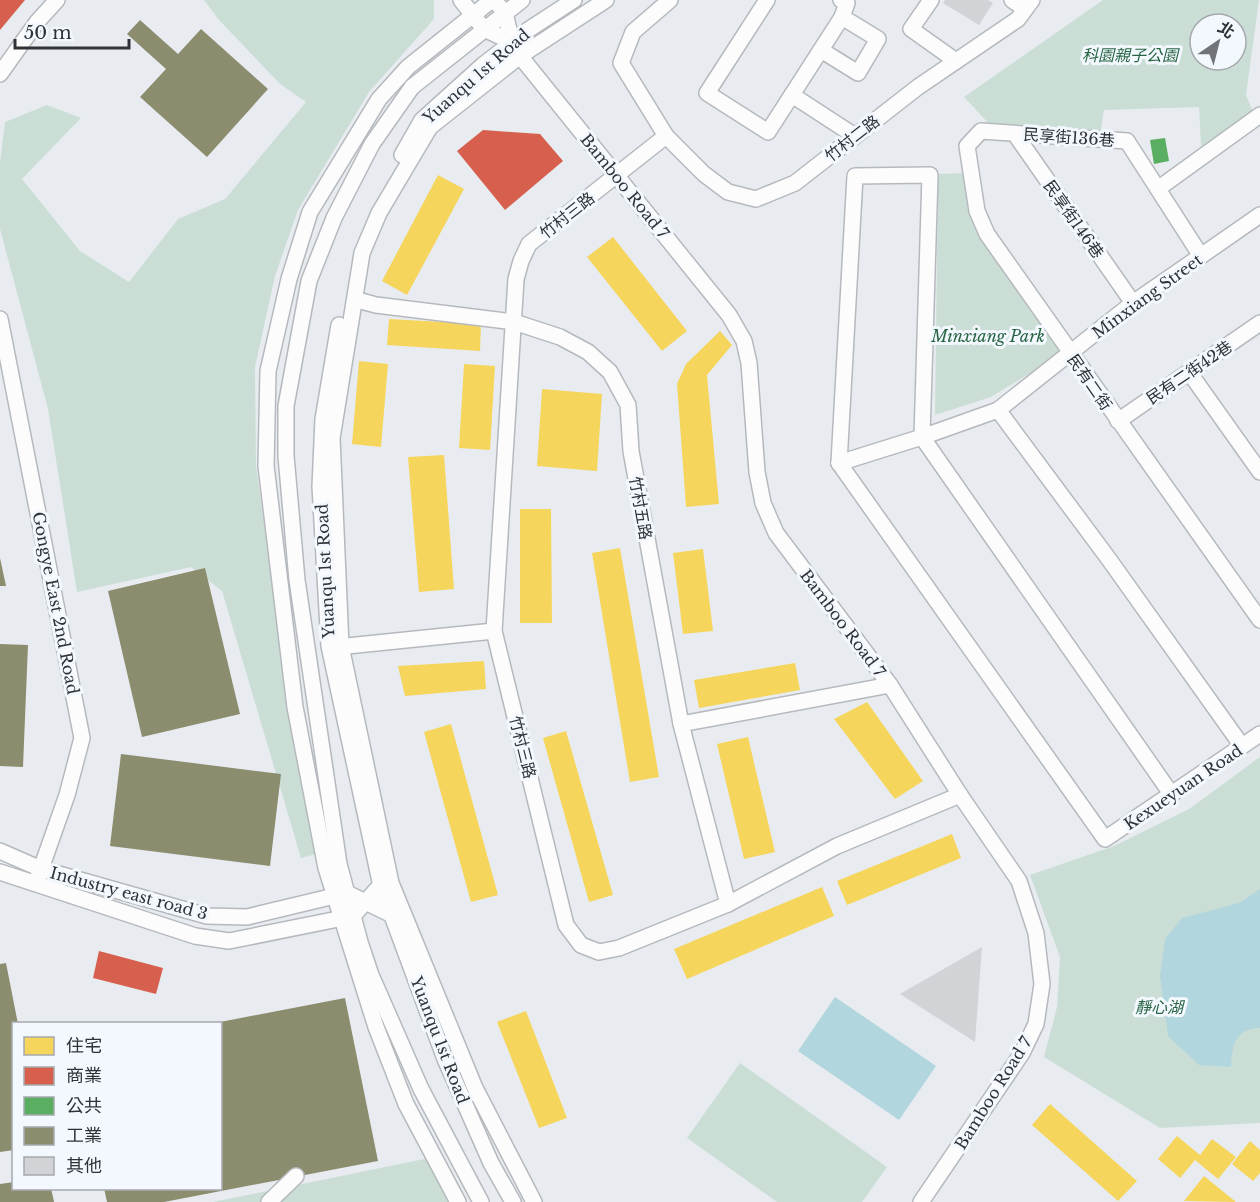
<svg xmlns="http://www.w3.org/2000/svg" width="1260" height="1202" viewBox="0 0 1260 1202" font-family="'Libre Baskerville','Noto Sans TC',serif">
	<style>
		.green { fill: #cbded6; fill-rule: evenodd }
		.water { fill: #b1d6dd }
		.homes { fill: #f6d55c }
		.shops { fill: #d6604d }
		.public { fill: #5aae61 }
		.industry { fill: #8c8c6e }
		.building { fill: #d1d3d7 }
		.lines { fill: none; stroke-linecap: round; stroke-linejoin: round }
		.minor-casing { stroke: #b5b9bd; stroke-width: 18 }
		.minor { stroke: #fcfcfd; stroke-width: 15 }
		.labels { text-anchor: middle; stroke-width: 6; stroke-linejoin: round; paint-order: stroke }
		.park-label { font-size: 16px; font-style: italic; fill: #276443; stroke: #f3f8fe }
		.street-label { font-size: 16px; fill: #2f3236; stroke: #f3f8fe }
	</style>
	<rect width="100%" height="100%" fill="#e8ecf1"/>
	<g class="green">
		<path d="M204 0H434V19L369 92 298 210 275 276 255 367 256 466 290 708 320 853 301 858 222 591 191 567 77 592 48 409 0 229V163L5 122 47 105 81 118 22 179 80 251 129 282 178 219 225 199 306 102 280 84 219 20Z"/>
		<path d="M1103 0H1259L1246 95 1254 114 1201 146 1199 107 1104 110 1100 135 992 127 964 97ZM1200 24H1236V60H1200Z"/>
		<path d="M962 173 971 207 1063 353 991 397 935 415 938 174Z"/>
		<path d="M1260 757V1123L1160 1128 1044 1057 1057 1007 1060 957 1030 875 1114 846 1189 809Z"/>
		<path d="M740 1063 887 1167 862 1202H777L687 1138Z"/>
		<path d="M434 1157 458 1202H213Z"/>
	</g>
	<g class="water">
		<path d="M1260 889V1028C1234 1029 1232 1046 1231 1067L1199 1065 1168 1036 1160 976 1165 939 1182 918 1239 903Z"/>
		<path d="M835 997 936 1066 899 1120 798 1051Z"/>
	</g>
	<g class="homes">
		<path d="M438 175 464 189 407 295 382 281Z"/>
		<path d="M613 237 687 331 662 351 587 257Z"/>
		<path d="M389 319 481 324 480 351 387 345Z"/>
		<path d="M720 331 732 345 707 375 719 504 686 507 677 384 686 364Z"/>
		<path d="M359 361 388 364 381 447 352 444Z"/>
		<path d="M464 364 495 366 490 450 459 448Z"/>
		<path d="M542 389 602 394 597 471 537 466Z"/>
		<path d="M444 455 454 589 419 592 408 457Z"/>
		<path d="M520 509H551L552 623H520Z"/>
		<path d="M620 548 659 777 630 782 592 553Z"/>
		<path d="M703 549 713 631 683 634 673 553Z"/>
		<path d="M484 661 486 689 405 696 398 666Z"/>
		<path d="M795 663 800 690 699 708 694 680Z"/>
		<path d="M867 702 923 781 895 799 834 719Z"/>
		<path d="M451 724 498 895 471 902 424 732Z"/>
		<path d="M566 731 613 895 589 902 543 738Z"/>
		<path d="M748 737 775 852 744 859 717 744Z"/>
		<path d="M952 834 961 858 847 905 837 881Z"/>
		<path d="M822 887 834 916 687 979 674 949Z"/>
		<path d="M526 1011 567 1118 539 1128 497 1022Z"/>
		<path d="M1050 1104 1137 1181 1118 1201 1032 1125Z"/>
		<path d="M1177 1136 1200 1155 1212 1139 1236 1157 1218 1179 1195 1160 1180 1178 1158 1159Z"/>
		<path d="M1250 1141 1260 1150V1173L1253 1181 1232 1164Z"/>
		<path d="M1204 1176 1236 1202 1184 1201Z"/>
	</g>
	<g class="shops">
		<path d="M0 0H25L0 30Z"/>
		<path d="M483 130 540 134 563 161 505 210 457 151Z"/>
		<path d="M99 951 163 968 156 994 93 978Z"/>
	</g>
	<path class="public" d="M1165 138 1169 161 1154 164 1150 140Z"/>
	<g class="industry">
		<path d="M140 20 178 54 201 29 268 89 207 157 140 97 166 69 127 34Z"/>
		<path d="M0 558 6 586H0Z"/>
		<path d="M205 568 240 714 142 737 108 591Z"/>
		<path d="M0 644 28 645 23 767 0 766Z"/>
		<path d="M121 754 281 774 270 866 110 846Z"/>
		<path d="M6 963 18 1024H14V1150L0 1152V964Z"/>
		<path d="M345 998 378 1161 164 1202H107L104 1188H220V1022Z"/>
		<path d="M14 1182V1188H51L54 1202H0V1184Z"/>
	</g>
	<g class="building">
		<path d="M945 0H988L993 3 979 25 943 3Z"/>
		<path d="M982 947 975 1042 900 994Z"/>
	</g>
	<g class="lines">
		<g class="minor-casing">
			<g id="minor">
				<path d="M461 0 484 29 512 42"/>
				<path d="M494 0 505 13 512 42 520 56 729 315 744 341 749 363 757 472 763 503 776 533 890 685 960 795 1019 881 1036 933 1042 984 1036 1024 1022 1053 921 1202"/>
				<path d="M670 0 633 32 621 63 666 136 704 174 728 192 756 199 795 183 918 87 1018 19 1032 0"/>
				<path d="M767 0 707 93 768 132 842 17 847 3 841 0"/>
				<path d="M931 0 911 29 956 61"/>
				<path d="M1012 0 1025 9"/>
				<path d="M821 50 858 73 878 39 842 17"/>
				<path d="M0 74 37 22 57 0"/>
				<path d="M792 95 855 136"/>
				<path d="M1015 134 1133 303"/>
				<path d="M666 136 529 244 521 261 516 279 494 631 566 925 581 945 599 952 619 948 728 904 837 846 960 795"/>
				<path d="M402 155 422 120 483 65 528 30 574 0"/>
				<path d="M1159 188 1260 115"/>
				<path d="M1201 256 1127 141 981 131 967 146 977 211 987 234 1260 620"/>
				<path d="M361 301 376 305 514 322 560 337 588 352 610 372 628 405 631 451 681 724 728 904"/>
				<path d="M0 319 82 738 67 795 36 883"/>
				<path d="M339 325 323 419 320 486 329 646 381 886 445 1059 491 1163 513 1202"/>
				<path d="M1189 372 1260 472"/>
				<path d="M998 410 1108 558 1242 746"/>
				<path d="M1118 421 1260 323"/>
				<path d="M839 463 855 176 930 175 922 437 1172 795"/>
				<path d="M839 463 1105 839 1260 734"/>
				<path d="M839 463 922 437 998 410 1133 303 1260 215"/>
				<path d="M347 646 494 631"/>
				<path d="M681 724 890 685"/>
				<path d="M0 851 41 869 207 916 247 917 347 893 392 915 397 914"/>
				<path d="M0 872 195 936 229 941 353 916 385 880"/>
				<path d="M269 1202 296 1176"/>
				<path d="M458 1202 406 1104 376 1027 326 868 295 707 266 466 268 371 289 279 310 212 379 99 408 67 492 0"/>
				<path d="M481 1202 421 1089 371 975 360 942 339 864 297 580 286 456V406L309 281 334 218 372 144 412 87 522 0"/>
				<path d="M534 1202 475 1088 391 883 341 646 332 438 362 253 379 213 430 127 520 56 606 0"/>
			</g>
		</g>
		<use href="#minor" class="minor"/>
	</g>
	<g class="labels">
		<g class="park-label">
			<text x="1130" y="61">科園親子公園</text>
			<text x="988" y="342">Minxiang Park</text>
			<text x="1159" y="1013">靜心湖</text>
		</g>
		<g class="street-label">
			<text transform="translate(476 76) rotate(-41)" y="6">Yuanqu 1st Road</text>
			<text transform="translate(1069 137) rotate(4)" y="6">民享街136巷</text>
			<text transform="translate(852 138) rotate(-38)" y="6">竹村二路</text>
			<text transform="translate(625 186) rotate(51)" y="6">Bamboo Road 7</text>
			<text transform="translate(567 215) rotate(-38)" y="6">竹村三路</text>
			<text transform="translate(1074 219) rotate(55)" y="6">民享街146巷</text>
			<text transform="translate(1147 296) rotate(-36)" y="6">Minxiang Street</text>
			<text transform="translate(1189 372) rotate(-34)" y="6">民有二街42巷</text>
			<text transform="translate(1090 382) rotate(55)" y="6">民有二街</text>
			<text transform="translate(641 508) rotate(80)" y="6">竹村五路</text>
			<text transform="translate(325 571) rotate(-93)" y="6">Yuanqu 1st Road</text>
			<text transform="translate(56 603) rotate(79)" y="6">Gongye East 2nd Road</text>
			<text transform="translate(843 623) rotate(53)" y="6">Bamboo Road 7</text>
			<text transform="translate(523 747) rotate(76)" y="6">竹村三路</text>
			<text transform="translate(1183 787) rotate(-34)" y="6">Kexueyuan Road</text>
			<text transform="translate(129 893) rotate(15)" y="6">Industry east road 3</text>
			<text transform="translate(440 1040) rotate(69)" y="6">Yuanqu 1st Road</text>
			<text transform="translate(993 1093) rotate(-58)" y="6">Bamboo Road 7</text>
		</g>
	</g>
	<rect x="12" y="1022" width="210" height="168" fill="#f3f8fe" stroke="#a5a9ae" stroke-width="1.5"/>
	<rect x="24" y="1037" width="30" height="18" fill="#f6d55c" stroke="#a5a9ae" stroke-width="1.5"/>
	<text x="66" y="1052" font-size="18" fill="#2f3236">住宅</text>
	<rect x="24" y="1067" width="30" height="18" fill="#d6604d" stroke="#a5a9ae" stroke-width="1.5"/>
	<text x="66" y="1082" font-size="18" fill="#2f3236">商業</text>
	<rect x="24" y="1097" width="30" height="18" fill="#5aae61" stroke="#a5a9ae" stroke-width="1.5"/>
	<text x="66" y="1112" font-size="18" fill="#2f3236">公共</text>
	<rect x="24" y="1127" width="30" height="18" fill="#8c8c6e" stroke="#a5a9ae" stroke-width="1.5"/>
	<text x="66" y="1142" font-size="18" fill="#2f3236">工業</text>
	<rect x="24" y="1157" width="30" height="18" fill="#d1d3d7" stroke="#a5a9ae" stroke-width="1.5"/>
	<text x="66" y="1172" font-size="18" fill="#2f3236">其他</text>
	<g transform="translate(1218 42) rotate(35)"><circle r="28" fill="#f3f8fe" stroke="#a5a9ae" stroke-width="1.5"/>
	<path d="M0-4.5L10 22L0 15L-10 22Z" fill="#707377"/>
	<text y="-9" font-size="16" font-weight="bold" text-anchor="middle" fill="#2f3236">北</text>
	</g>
	<path d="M15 39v9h114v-9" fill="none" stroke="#2f3236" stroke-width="3"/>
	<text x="24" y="39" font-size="18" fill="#2f3236" stroke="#f3f8fe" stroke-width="4.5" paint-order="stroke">50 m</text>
</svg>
